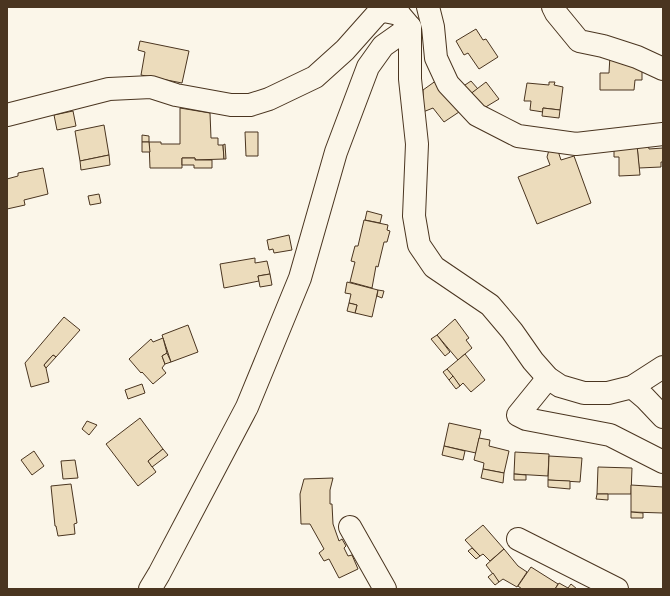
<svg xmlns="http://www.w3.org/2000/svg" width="670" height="596" viewBox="0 0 670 596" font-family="'DejaVu Sans',sans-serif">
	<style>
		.building { fill: #ecdcbc; stroke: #4a3520 }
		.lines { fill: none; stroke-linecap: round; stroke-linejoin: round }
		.minor-casing { stroke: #4a3520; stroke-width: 24 }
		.minor { stroke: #fbf6e9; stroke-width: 22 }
	</style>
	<rect width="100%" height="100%" fill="#fbf6e9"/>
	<g class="building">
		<path d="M476 29 483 40 486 39 498 57 479 69 468 53 464 55 456 41Z"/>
		<path d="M140 41 189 51 182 83 141 75 145 52 138 50Z"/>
		<path d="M610 55 642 69V80H635L634 90H600V73H609Z"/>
		<path d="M437 80 459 112 444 122 433 108 423 112V90Z"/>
		<path d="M471 81 478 89 469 95 462 87Z"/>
		<path d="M486 82 499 99 484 108 469 95Z"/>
		<path d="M549 82H555L554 85 563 87 560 110 543 108V112L530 110 531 101H524L527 83 549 85Z"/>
		<path d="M180 108 210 113 211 138H218V145H223L224 159 195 160V158H182V168H150L149 142H161V144H180Z"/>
		<path d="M543 108 560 110 559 118 542 116Z"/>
		<path d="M73 111 76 126 57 130 54 115Z"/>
		<path d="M104 125 109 155 80 161 75 131Z"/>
		<path d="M245 132H258V156H246Z"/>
		<path d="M142 135 149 136V142H142Z"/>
		<path d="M142 142H149L150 152H142Z"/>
		<path d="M225 144 226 159H224L223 145Z"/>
		<path d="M648 144 649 149 663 148V162H661V167L639 168 637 145Z"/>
		<path d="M637 145 640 175 619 176V157H614V149Z"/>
		<path d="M549 150 558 151 561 160 574 156 591 203 537 224 518 177 550 165 547 157Z"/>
		<path d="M109 155 110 165 81 170 80 161Z"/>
		<path d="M182 158H195V160H212V168H194V165H182Z"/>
		<path d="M43 168 48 194 24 200 25 205 7 209V179L18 176V173Z"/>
		<path d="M99 194 101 203 90 205 88 196Z"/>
		<path d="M367 211 382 215 380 223 365 220Z"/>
		<path d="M364 220 388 225 387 230 390 231 387 242H384L378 267 376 266 372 288 350 282 355 262 351 261 355 246H358Z"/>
		<path d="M289 235 292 250 274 253 273 249 269 250 267 240Z"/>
		<path d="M255 258V263L267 261 270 274 258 276 259 281 224 288 220 264Z"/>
		<path d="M270 274 272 285 260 287 258 276Z"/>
		<path d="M347 282 378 290 372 317 355 313 357 305 349 303 351 294 345 293Z"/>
		<path d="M378 290 384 291 382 298 377 296Z"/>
		<path d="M349 303 357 305 355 313 347 311Z"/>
		<path d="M64 317 80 330 56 357 53 355 44 365 46 368 49 382 31 387 25 363Z"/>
		<path d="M455 319 469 338 466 340 472 348 458 360 437 335Z"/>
		<path d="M188 325 198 352 171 362 162 335Z"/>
		<path d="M437 335 450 352 445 356 431 339Z"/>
		<path d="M163 338 167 353 162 356 165 364 162 368 166 373 153 384 142 372 141 373 129 359 151 339 153 342Z"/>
		<path d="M167 353 171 362 165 364 162 356Z"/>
		<path d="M465 354 485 380 471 392 463 383 460 386 447 369Z"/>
		<path d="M53 355 56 357 46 368 44 365Z"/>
		<path d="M447 369 453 376 449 380 443 372Z"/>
		<path d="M453 376 460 386 456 389 449 380Z"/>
		<path d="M142 384 145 393 128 399 125 390Z"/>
		<path d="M140 418 163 449 148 461 156 472 138 486 106 444Z"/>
		<path d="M87 421 97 425 89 435 82 429Z"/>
		<path d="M449 423 481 430 476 453 444 446Z"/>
		<path d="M479 438 490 440 489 446 509 451 504 473 483 469 484 463 474 460Z"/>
		<path d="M444 446 465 451 463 460 442 455Z"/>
		<path d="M163 449 168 455 152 467 148 461Z"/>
		<path d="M34 451 44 466 32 475 21 460Z"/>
		<path d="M515 452 549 454 548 476 514 474Z"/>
		<path d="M549 456 582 458 580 482 548 480Z"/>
		<path d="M75 460 78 478 63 479 61 461Z"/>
		<path d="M598 467 632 468 631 494H597Z"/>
		<path d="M483 469 504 473 503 483 481 478Z"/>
		<path d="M514 474 526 475V480H514Z"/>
		<path d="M333 478 330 490V504H332L333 524 339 541 342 539 346 546 344 548 348 556 352 555 358 569 339 578 329 559 324 561 319 553 324 549 310 524H301L300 494 304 479Z"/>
		<path d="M548 480 570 481V489L548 487Z"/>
		<path d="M71 484 77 523 74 524 75 534 58 536 56 526H55L51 486Z"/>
		<path d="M631 485 663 487V513L631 512Z"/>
		<path d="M597 494H608V500L596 499Z"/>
		<path d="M631 512 643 513V518H631Z"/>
		<path d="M483 525 504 549 490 561 483 554 480 556 465 540Z"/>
		<path d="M472 548 480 556 476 559 468 551Z"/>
		<path d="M504 549 518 566 527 572 517 587 503 579 499 582 486 565Z"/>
		<path d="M531 567 558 584 555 589H522L518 586Z"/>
		<path d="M493 573 499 582 495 585 488 577Z"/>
		<path d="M559 583 568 588 571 584 577 589H555Z"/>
	</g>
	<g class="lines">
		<g class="minor-casing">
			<g id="minor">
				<path d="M428 7 433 27 436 58 448 84 477 115 518 136 576 144 663 134"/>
				<path d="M553 7 556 13 579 41 603 46 637 57 663 69"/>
				<path d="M399 14 410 27V79L417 144 414 216 419 245 434 267 490 305 512 331 533 361 548 378 560 386 584 393H608L632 387 663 367"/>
				<path d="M7 115 109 89 151 87 176 95 231 105H250L269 99 315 77 345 50 377 14 384 11 399 14"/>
				<path d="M548 378 518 415 526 419 610 435 663 462"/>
				<path d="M632 387 645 398 663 417"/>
				<path d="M350 527 385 589"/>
				<path d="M518 539 617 589"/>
				<path d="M150 589 159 574 247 407 300 278 336 152 368 67 383 46 410 27"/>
			</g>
		</g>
		<use href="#minor" class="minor"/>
	</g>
	<rect width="670" height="596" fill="none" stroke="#4a3520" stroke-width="16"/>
</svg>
